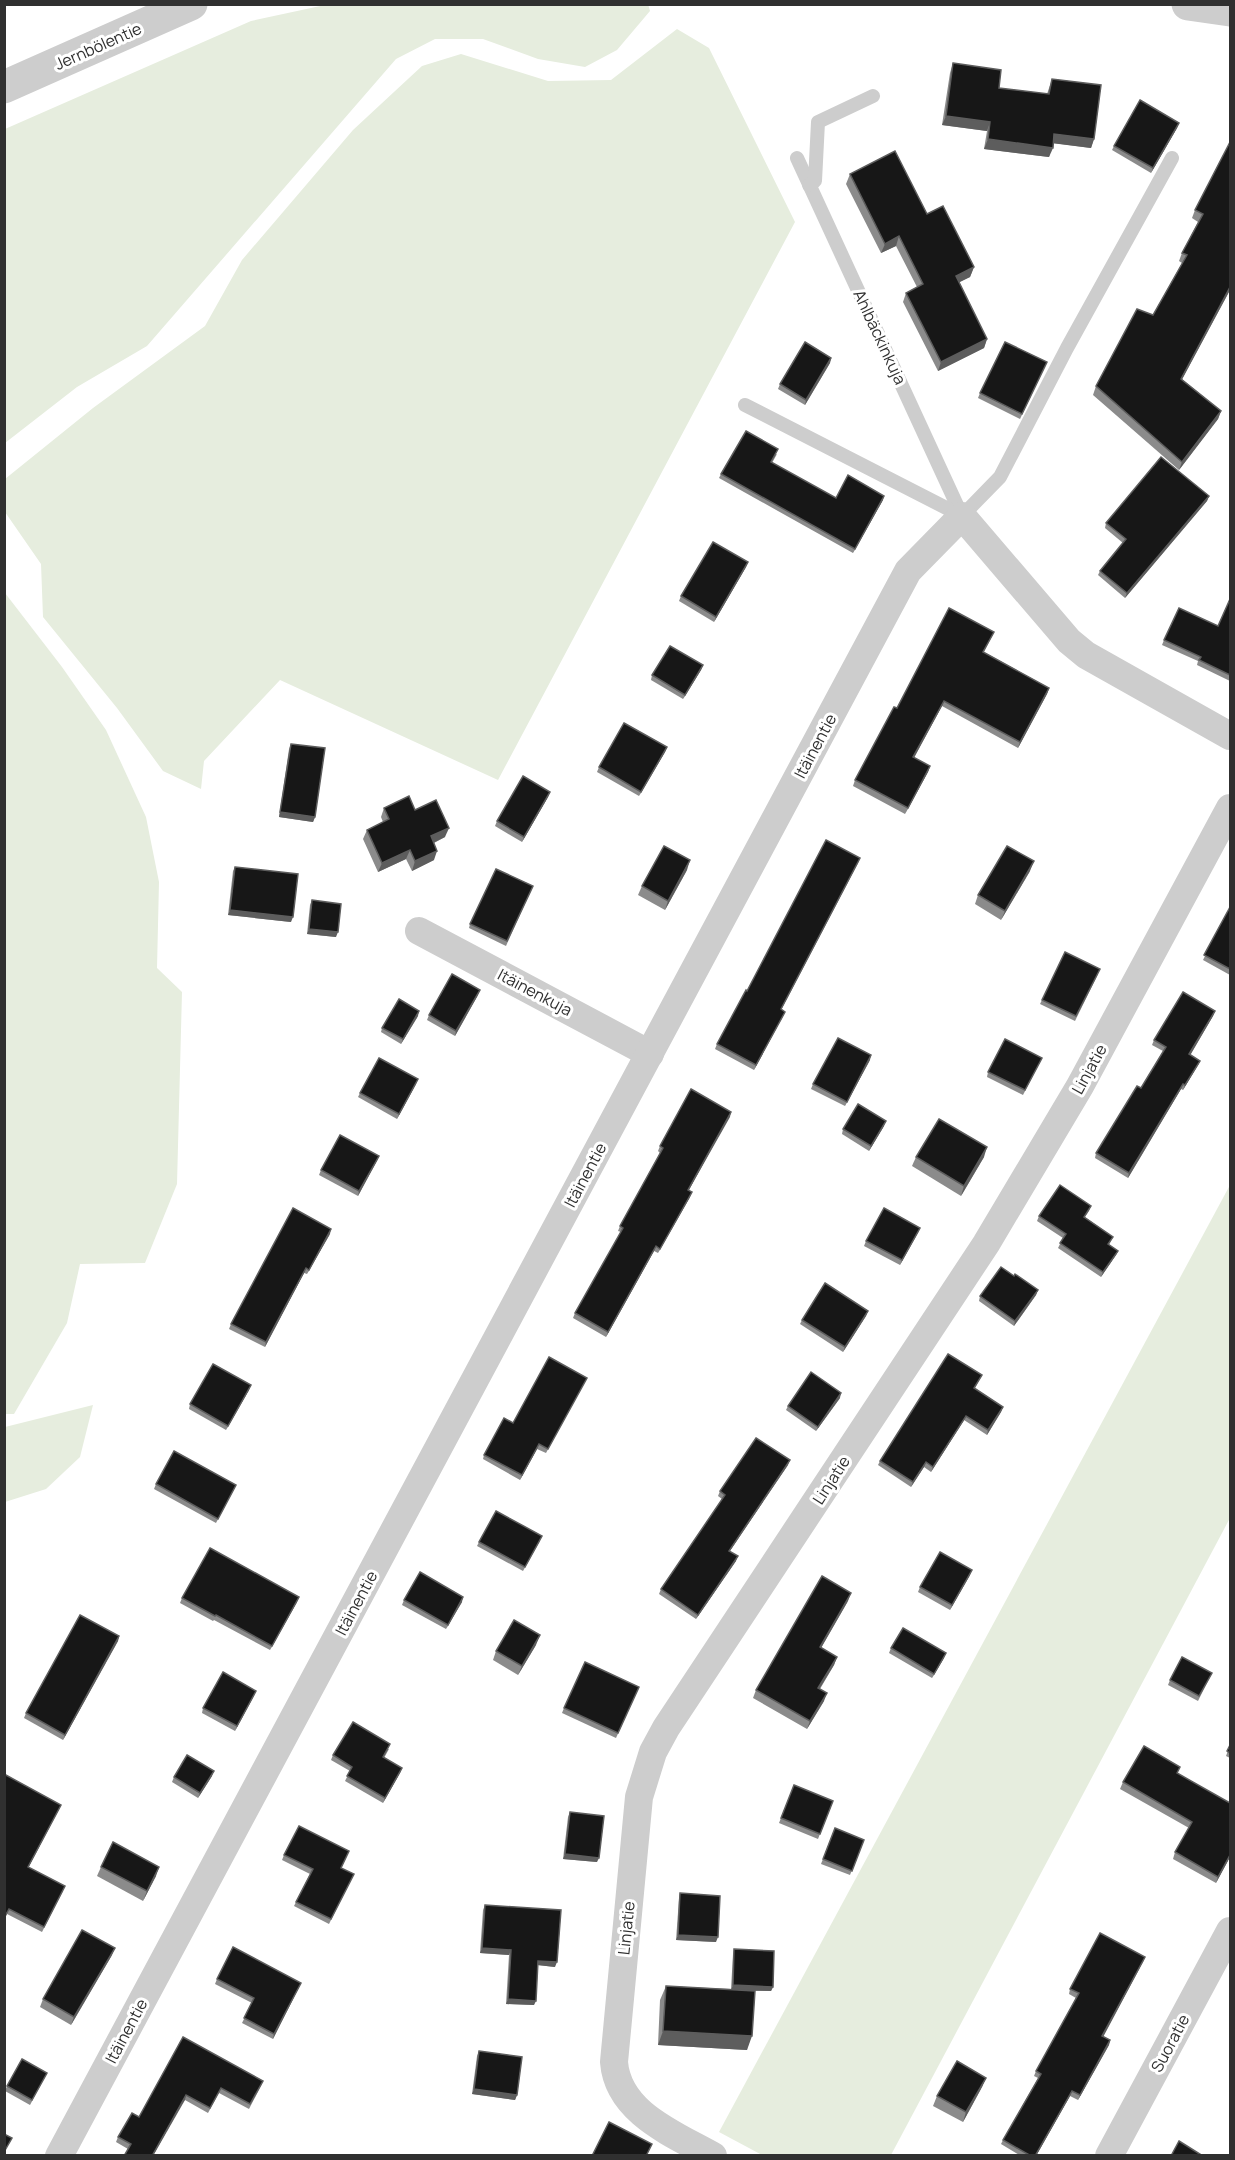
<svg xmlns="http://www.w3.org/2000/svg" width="1235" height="2160" viewBox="0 0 1235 2160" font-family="Manrope,sans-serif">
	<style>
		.green { fill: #e6edde }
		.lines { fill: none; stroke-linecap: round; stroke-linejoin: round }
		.service { stroke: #cdcdcd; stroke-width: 14 }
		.minor { stroke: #cdcdcd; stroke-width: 28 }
		.tertiary { stroke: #cdcdcd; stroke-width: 33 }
		.wall { fill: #8b8b8b }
		.shaded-wall { fill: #5d5d5d }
		.building { fill: #171717; stroke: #5d5d5d; stroke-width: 1.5 }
		.labels { text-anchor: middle; stroke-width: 6; stroke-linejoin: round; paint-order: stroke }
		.street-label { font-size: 16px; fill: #303030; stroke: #fff }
	</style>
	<rect width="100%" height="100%" fill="#fff"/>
	<g class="green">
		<path d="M325 5 648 4 650 11 617 50 585 67 538 59 483 39H435L396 59 147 346 77 387 5 443V129L251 21Z"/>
		<path d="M677 29 709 48 795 222 498 780 280 680 204 761 201 789 163 771 117 708 43 617 41 564 5 512V479L93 408 205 326 242 260 353 130 422 66 461 54 548 81 611 80Z"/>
		<path d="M5 593 62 667 106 730 146 817 159 882 157 968 182 992 177 1184 145 1263 80 1264 67 1323 14 1414H5Z"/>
		<path d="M1230 1185V1518L891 2155H762L719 2132Z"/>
		<path d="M93 1405 80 1457 46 1489 5 1502V1427Z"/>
	</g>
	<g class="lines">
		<g class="service">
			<path d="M797 158 962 516"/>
			<path d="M809 185 815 181 818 122 873 96"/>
			<path d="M745 405 962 516"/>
			<path d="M962 516 1000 477 1067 348 1172 158"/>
		</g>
		<g class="minor">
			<path d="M419 931 650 1054"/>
			<path d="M59 2156 908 571 962 516 1069 641 1086 655 1230 736"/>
			<path d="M713 2156C674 2134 618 2113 614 2062L639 1797 653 1752 666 1728 986 1244 1080 1086 1230 808"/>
			<path d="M1109 2156 1230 1931"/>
		</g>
		<g class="tertiary">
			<path d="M1188 4 1230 10"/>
			<path d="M4 87 191 4"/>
		</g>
	</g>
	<g class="wall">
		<path d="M953 63 999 88 1047 94 1052 79 1094 139 1091 148 1053 143 1049 157 984 149 987 131 942 125 950 73Z"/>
		<path d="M1179 123 1177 128 1151 173 1112 150 1114 146Z"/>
		<path d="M1230 142V290L1182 379 1221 411 1218 419 1179 470 1093 395 1096 386 1153 315 1182 263 1179 261 1182 253 1198 222 1192 218 1195 210Z"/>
		<path d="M850 174 927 214 974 267 970 277 959 282 987 339 984 348 938 371 903 302 906 293 917 287 896 246 881 253 846 184Z"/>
		<path d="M831 358 830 363 805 405 778 389 780 384Z"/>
		<path d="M1047 362 1020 419 978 398 980 393Z"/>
		<path d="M777 454 772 463 836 498 883 500 853 553 719 478 721 474Z"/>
		<path d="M1209 496 1207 501 1125 598 1098 575 1100 571 1123 543 1105 528 1106 523Z"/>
		<path d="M748 562 746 567 714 622 679 601 681 596Z"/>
		<path d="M1230 599V681L1197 665 1198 661 1162 645 1164 640 1218 626Z"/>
		<path d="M994 632 984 652 1049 688 1047 694 1018 748 942 706 914 758 930 766 928 772 905 814 853 786 855 780 897 708Z"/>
		<path d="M703 665 701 670 683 699 651 680 652 675Z"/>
		<path d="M291 744 315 817 313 822 279 817 289 749Z"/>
		<path d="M667 747 665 752 639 796 597 772 599 767Z"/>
		<path d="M550 792 548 797 522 842 495 826 497 821Z"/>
		<path d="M384 808 415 810 445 837 434 843V860L412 871 406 859 378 872 363 839 367 830 383 822 381 817Z"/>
		<path d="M860 858 781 1009 785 1012 783 1016 754 1070 715 1049 717 1044 747 991Z"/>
		<path d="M235 867 291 922 228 915 233 871Z"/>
		<path d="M687 870 665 910 638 895 642 886Z"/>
		<path d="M1030 871 1001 920 975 904 978 895Z"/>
		<path d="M533 886 506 946 469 928 470 924Z"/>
		<path d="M312 900 336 937 307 934 310 905Z"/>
		<path d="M1230 907V975L1203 960Z"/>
		<path d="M1098 974 1075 1021 1040 1004 1042 1000Z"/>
		<path d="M478 995 455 1036 427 1020 429 1015Z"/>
		<path d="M1215 1011 1213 1016 1190 1055 1200 1061 1198 1065 1183 1090 1181 1089 1128 1178 1095 1158 1096 1153 1141 1088 1163 1051 1152 1045 1154 1040Z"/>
		<path d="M418 1016 401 1044 381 1032 382 1028Z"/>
		<path d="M870 1060 845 1106 811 1089 813 1084Z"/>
		<path d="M1040 1062 1023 1095 987 1077 988 1072Z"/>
		<path d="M416 1084 397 1119 358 1097 360 1093Z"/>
		<path d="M731 1112 689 1190 690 1197 658 1253 654 1251 606 1337 573 1318 575 1313 621 1232 618 1231 620 1226 660 1153 658 1151 660 1146Z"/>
		<path d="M884 1126 869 1151 842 1134 843 1129Z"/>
		<path d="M379 1156 358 1196 319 1175 321 1170Z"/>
		<path d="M916 1157H984L961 1196 912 1166Z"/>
		<path d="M1091 1206 1089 1211 1085 1217 1113 1237 1109 1245 1118 1251 1116 1255 1101 1277 1058 1248 1063 1238 1037 1221 1039 1216Z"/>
		<path d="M920 1228 900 1265 864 1246 866 1241Z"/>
		<path d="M330 1234 307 1274 304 1273 265 1347 229 1329 231 1324Z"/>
		<path d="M1014 1276 1038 1290 1036 1295 1014 1326 979 1301 980 1296Z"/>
		<path d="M868 1311 866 1316 843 1352 800 1324 802 1320Z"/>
		<path d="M982 1375 975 1388 1003 1407 1001 1412 987 1435 964 1420 931 1472 924 1467 911 1487 878 1465 880 1461Z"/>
		<path d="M587 1378 546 1453 537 1449 520 1480 483 1459 484 1455 513 1423Z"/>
		<path d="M249 1390 226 1430 189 1409 190 1404Z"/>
		<path d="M840 1398 816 1431 786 1410 788 1406Z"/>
		<path d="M788 1465 730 1551 736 1561 696 1619 659 1594 661 1589 722 1499 718 1496 720 1491Z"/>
		<path d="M156 1484 236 1485 216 1523 154 1489Z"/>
		<path d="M540 1541 523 1571 477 1546 479 1542Z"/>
		<path d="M970 1575 950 1610 918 1592 920 1587Z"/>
		<path d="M182 1598 297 1602 270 1650 214 1620 213 1621 180 1603Z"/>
		<path d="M404 1600 462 1602 446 1629 402 1605Z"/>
		<path d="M848 1601 821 1648 837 1657 834 1665 820 1689 824 1701 807 1729 753 1698 756 1690Z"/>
		<path d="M119 1636 118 1641 63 1740 24 1718 26 1713Z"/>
		<path d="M536 1645 518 1675 493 1660 496 1651Z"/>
		<path d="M891 1648 944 1658 932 1678 889 1653Z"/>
		<path d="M1212 1673 1198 1701 1168 1685 1170 1680Z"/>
		<path d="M639 1687 616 1738 562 1713 564 1708Z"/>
		<path d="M256 1691 235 1731 202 1713 203 1708Z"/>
		<path d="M1230 1745V1758L1226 1756Z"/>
		<path d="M389 1749 384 1758 402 1768 400 1773 383 1803 345 1781 350 1771 331 1760 333 1755Z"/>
		<path d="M1178 1773 1230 1857 1216 1883 1173 1859 1175 1852 1189 1828 1120 1789 1123 1782Z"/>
		<path d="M4 1774 59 1809 28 1868 63 1891 42 1932 7 1914 4 1920Z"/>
		<path d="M212 1776 198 1798 172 1782 174 1777Z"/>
		<path d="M794 1785 833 1801 818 1839 779 1823Z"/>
		<path d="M570 1812 597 1862 563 1859 568 1817Z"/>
		<path d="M835 1828 864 1840 850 1875 821 1864Z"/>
		<path d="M349 1851 341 1868 354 1874 329 1924 294 1906 310 1874 282 1860 284 1855Z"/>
		<path d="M101 1867 156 1876 143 1901 97 1876Z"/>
		<path d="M680 1893 716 1942 676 1940 679 1898Z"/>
		<path d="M485 1905 555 1967 538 1965 534 2005 506 2004 509 1955 480 1953 483 1910Z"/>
		<path d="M734 1949 773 1987 771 1991H755L747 2050 658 2045 660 2000 666 1986 731 1989 733 1954Z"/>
		<path d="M112 1955 71 2025 40 2007 43 1999Z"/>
		<path d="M1145 1957 1103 2036 1110 2040 1109 2045 1078 2100 1070 2096 1036 2156H1021L1001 2144 1003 2140 1038 2078 1034 2076 1036 2071 1076 1998 1069 1994 1070 1989Z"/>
		<path d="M217 1979 301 1983 273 2039 242 2023 252 2003 215 1984Z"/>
		<path d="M183 2037 263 2081 261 2086 249 2109 219 2093 208 2113 185 2100 128 2149 116 2142 118 2137 139 2117Z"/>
		<path d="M479 2051 517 2095 515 2100 472 2094 477 2056Z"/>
		<path d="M47 2073 30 2105 5 2091 7 2086Z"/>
		<path d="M986 2078 982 2087 963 2122 933 2106 937 2096Z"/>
	</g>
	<g class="shaded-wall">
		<path d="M946 116 990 122 987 131 942 125Z"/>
		<path d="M1179 123 1177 128 1151 173 1153 168Z"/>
		<path d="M1054 134 1094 139 1091 148 1051 143Z"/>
		<path d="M988 139 1053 148 1049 157 984 149Z"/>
		<path d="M899 236 896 246 881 253 885 244Z"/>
		<path d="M974 267 970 277 952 286 956 276Z"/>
		<path d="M1230 287V290L1178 387 1181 379Z"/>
		<path d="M987 339 984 348 938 371 941 362Z"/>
		<path d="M831 358 830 363 805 405 806 400Z"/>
		<path d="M1221 411 1218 419 1179 470 1182 462Z"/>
		<path d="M884 496 883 500 853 553 855 549Z"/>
		<path d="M1209 496 1207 501 1125 598 1127 593Z"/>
		<path d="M748 562 746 567 714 622 716 617Z"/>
		<path d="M703 665 701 670 683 699 685 695Z"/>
		<path d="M1049 688 1047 694 1018 748 1020 742Z"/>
		<path d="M944 701 942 706 911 763 913 757Z"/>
		<path d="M667 747 665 752 639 796 641 792Z"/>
		<path d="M930 766 928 772 905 814 908 808Z"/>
		<path d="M550 792 548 797 522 842 524 837Z"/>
		<path d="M280 812 315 817 313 822 279 817Z"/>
		<path d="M449 828 445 837 427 846 431 836Z"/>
		<path d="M410 850 406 859 378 872 382 863Z"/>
		<path d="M437 851 434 860 412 871 415 861Z"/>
		<path d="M860 858 858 863 779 1014 781 1009Z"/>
		<path d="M690 860 687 870 665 910 668 901Z"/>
		<path d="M1034 861 1030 871 1001 920 1005 911Z"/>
		<path d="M230 910 293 917 291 922 228 915Z"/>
		<path d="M309 929 338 932 336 937 307 934Z"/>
		<path d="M480 990 478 995 455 1036 456 1031Z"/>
		<path d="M419 1011 418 1016 401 1044 403 1039Z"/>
		<path d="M1215 1011 1213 1016 1188 1059 1189 1054Z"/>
		<path d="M785 1012 783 1016 754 1070 756 1065Z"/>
		<path d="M871 1055 870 1060 845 1106 847 1102Z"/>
		<path d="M1200 1061 1198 1065 1183 1090 1185 1085Z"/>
		<path d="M418 1079 416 1084 397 1119 399 1114Z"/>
		<path d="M1183 1084 1181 1089 1128 1178 1129 1173Z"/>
		<path d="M731 1112 730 1117 686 1195 688 1190Z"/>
		<path d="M886 1121 884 1126 869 1151 871 1146Z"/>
		<path d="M987 1147 984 1157 961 1196 964 1186Z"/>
		<path d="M379 1156 377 1161 358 1196 359 1191Z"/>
		<path d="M692 1192 690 1197 658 1253 660 1249Z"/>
		<path d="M920 1228 918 1233 900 1265 902 1260Z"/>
		<path d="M331 1229 330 1234 307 1274 309 1270Z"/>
		<path d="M656 1246 654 1251 606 1337 608 1332Z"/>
		<path d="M1118 1251 1116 1255 1101 1277 1103 1272Z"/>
		<path d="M306 1268 304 1273 265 1347 266 1342Z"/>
		<path d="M1038 1290 1036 1295 1014 1326 1015 1321Z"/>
		<path d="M868 1311 866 1316 843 1352 845 1347Z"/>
		<path d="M251 1385 249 1390 226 1430 228 1426Z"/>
		<path d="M841 1393 840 1398 816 1431 818 1427Z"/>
		<path d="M1003 1407 1001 1412 987 1435 988 1430Z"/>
		<path d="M966 1416 964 1420 931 1472 933 1467Z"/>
		<path d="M539 1444 537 1449 520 1480 522 1475Z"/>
		<path d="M790 1460 788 1465 727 1555 729 1551Z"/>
		<path d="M926 1462 924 1467 911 1487 913 1482Z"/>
		<path d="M738 1556 736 1561 696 1619 698 1615Z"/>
		<path d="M972 1570 970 1575 950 1610 952 1605Z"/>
		<path d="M851 1593 848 1601 817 1655 820 1647Z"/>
		<path d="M299 1597 297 1602 270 1650 272 1646Z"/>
		<path d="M463 1597 462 1602 446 1629 448 1625Z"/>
		<path d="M540 1635 536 1645 518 1675 522 1666Z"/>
		<path d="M119 1636 118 1641 63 1740 65 1735Z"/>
		<path d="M946 1653 944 1658 932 1678 934 1674Z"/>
		<path d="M837 1657 834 1665 815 1696 818 1688Z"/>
		<path d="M256 1691 254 1696 235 1731 237 1726Z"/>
		<path d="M827 1693 824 1701 807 1729 810 1721Z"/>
		<path d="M402 1768 400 1773 383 1803 385 1798Z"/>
		<path d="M214 1771 212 1776 198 1798 200 1793Z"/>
		<path d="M61 1805 59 1809 26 1872 28 1867Z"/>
		<path d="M565 1854 599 1858 597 1862 563 1859Z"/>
		<path d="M1230 1855V1857L1216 1883 1218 1877Z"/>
		<path d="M159 1867 156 1876 143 1901 147 1891Z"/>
		<path d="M678 1935 718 1937 716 1942 676 1940Z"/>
		<path d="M115 1948 112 1955 71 2025 74 2017Z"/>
		<path d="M482 1948 511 1950 509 1955 480 1953Z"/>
		<path d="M1145 1957 1143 1962 1101 2041 1102 2036Z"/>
		<path d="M538 1961 557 1962 555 1967 537 1965Z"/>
		<path d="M301 1983 273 2039 274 2034Z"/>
		<path d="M733 1985 773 1987 771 1991 731 1990Z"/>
		<path d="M508 1999 536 2001 534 2005 506 2004Z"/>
		<path d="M663 2031 752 2036 747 2050 658 2045Z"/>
		<path d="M1110 2040 1109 2045 1078 2100 1080 2095Z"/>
		<path d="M986 2078 982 2087 963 2122 966 2112Z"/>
		<path d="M474 2089 517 2095 515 2100 472 2094Z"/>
		<path d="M1072 2091 1070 2096 1036 2156H1035Z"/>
		<path d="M186 2095 185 2100 153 2156H152Z"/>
	</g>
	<g class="building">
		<path d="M953 63 1001 70 999 88 1049 94 1052 79 1101 85 1094 139 1054 134 1053 148 988 139 990 122 946 116Z"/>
		<path d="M1140 100 1179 123 1153 168 1114 146Z"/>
		<path d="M1230 142V287L1181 379 1221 411 1182 462 1096 386 1137 309 1153 315 1187 255 1182 253 1203 214 1195 210Z"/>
		<path d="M895 151 927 214 943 206 974 267 956 276 987 339 941 362 906 293 923 284 899 236 885 244 850 174Z"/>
		<path d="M805 342 831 358 806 400 780 384Z"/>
		<path d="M1005 342 1047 362 1022 414 980 393Z"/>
		<path d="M746 431 778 449 771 462 836 498 848 475 884 496 855 549 721 474Z"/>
		<path d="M1161 457 1209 496 1127 593 1100 571 1126 539 1106 523Z"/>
		<path d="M713 542 748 562 716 617 681 596Z"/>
		<path d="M1230 599V675L1199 660 1201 657 1164 640 1179 608 1218 626Z"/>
		<path d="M949 608 994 632 983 652 1049 688 1020 742 944 701 913 757 930 766 908 808 855 780 894 707 897 708Z"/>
		<path d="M670 646 703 665 685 695 652 675Z"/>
		<path d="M624 723 667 747 641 792 599 767Z"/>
		<path d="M291 744 325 748 315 817 280 812Z"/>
		<path d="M523 776 550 792 524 837 497 821Z"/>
		<path d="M409 796 415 810 436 800 449 828 431 836 437 851 415 861 410 850 382 863 367 830 389 819 384 808Z"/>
		<path d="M826 840 860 858 781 1009 785 1012 756 1065 717 1044 746 990 747 991Z"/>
		<path d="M664 846 690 860 668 901 642 886Z"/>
		<path d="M1007 846 1034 861 1005 911 978 895Z"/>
		<path d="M235 867 298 874 293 917 230 910Z"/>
		<path d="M496 869 533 886 507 941 470 924Z"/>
		<path d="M312 900 341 904 338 932 309 929Z"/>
		<path d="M1230 907V969L1204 955Z"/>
		<path d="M1065 952 1100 969 1076 1016 1042 1000Z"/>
		<path d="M452 974 480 990 456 1031 429 1015Z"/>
		<path d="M1183 992 1215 1011 1189 1054 1200 1061 1185 1085 1183 1084 1129 1173 1096 1153 1137 1086 1141 1088 1166 1047 1154 1040Z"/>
		<path d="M399 999 419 1011 403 1039 382 1028Z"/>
		<path d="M838 1038 871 1055 847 1102 813 1084Z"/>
		<path d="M1005 1039 1042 1058 1025 1090 988 1072Z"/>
		<path d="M379 1058 418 1079 399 1114 360 1093Z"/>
		<path d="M691 1089 731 1112 688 1190 692 1192 660 1249 656 1246 608 1332 575 1313 623 1228 620 1226 663 1148 660 1146Z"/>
		<path d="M858 1104 886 1121 871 1146 843 1129Z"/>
		<path d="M939 1119 987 1147 964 1186 916 1157Z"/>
		<path d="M340 1135 379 1156 359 1191 321 1170Z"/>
		<path d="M1060 1185 1091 1206 1084 1217 1113 1237 1108 1244 1118 1251 1103 1272 1060 1243 1066 1234 1039 1216Z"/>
		<path d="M293 1208 331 1229 309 1270 306 1268 266 1342 231 1324Z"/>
		<path d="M884 1208 920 1228 902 1260 866 1241Z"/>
		<path d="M1001 1267 1014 1276 1015 1274 1038 1290 1015 1321 980 1296Z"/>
		<path d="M825 1283 868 1311 845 1347 802 1320Z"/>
		<path d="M948 1354 982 1375 974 1388 1003 1407 988 1430 966 1416 933 1467 926 1462 913 1482 880 1461Z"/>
		<path d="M549 1357 587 1378 548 1449 539 1444 522 1475 484 1455 504 1418 513 1423Z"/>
		<path d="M213 1364 251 1385 228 1426 190 1404Z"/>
		<path d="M811 1372 841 1393 818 1427 788 1406Z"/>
		<path d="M756 1438 790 1460 729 1551 738 1556 698 1615 661 1589 725 1495 720 1491Z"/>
		<path d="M174 1451 236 1485 218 1519 156 1484Z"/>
		<path d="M496 1511 542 1536 525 1567 479 1542Z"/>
		<path d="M210 1548 299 1597 272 1646 216 1615 215 1616 182 1598Z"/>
		<path d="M940 1552 972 1570 952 1605 920 1587Z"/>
		<path d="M420 1572 463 1597 448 1625 404 1600Z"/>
		<path d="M822 1576 851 1593 820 1647 837 1657 818 1688 827 1693 810 1721 756 1690Z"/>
		<path d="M80 1615 119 1636 65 1735 26 1713Z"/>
		<path d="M514 1620 540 1635 522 1666 496 1651Z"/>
		<path d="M903 1628 946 1653 934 1674 891 1648Z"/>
		<path d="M1182 1657 1212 1673 1199 1696 1170 1680Z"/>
		<path d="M585 1662 639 1687 618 1733 564 1708Z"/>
		<path d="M223 1672 256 1691 237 1726 203 1708Z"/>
		<path d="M353 1722 390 1744 383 1757 402 1768 385 1798 347 1776 352 1767 333 1755Z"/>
		<path d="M1230 1745V1753L1227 1751Z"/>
		<path d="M1144 1746 1180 1767 1177 1773 1230 1803V1855L1218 1877 1175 1852 1192 1822 1123 1782Z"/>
		<path d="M187 1755 214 1771 200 1793 174 1777Z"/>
		<path d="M4 1774 61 1805 28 1867 65 1886 44 1927 9 1909 4 1918Z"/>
		<path d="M794 1785 833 1801 820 1834 781 1818Z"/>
		<path d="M570 1812 604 1816 599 1858 565 1854Z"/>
		<path d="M299 1826 349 1851 341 1868 354 1874 331 1919 296 1902 313 1869 284 1855Z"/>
		<path d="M835 1828 864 1840 852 1871 823 1859Z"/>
		<path d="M113 1842 159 1867 147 1891 101 1867Z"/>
		<path d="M680 1893 720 1896 718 1937 678 1935Z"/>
		<path d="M485 1905 561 1910 557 1962 538 1961 536 2001 508 1999 511 1950 482 1948Z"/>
		<path d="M82 1930 115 1948 74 2017 43 1999Z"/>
		<path d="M1100 1933 1145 1957 1102 2036 1110 2040 1080 2095 1072 2091 1035 2156H1031L1003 2140 1041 2074 1036 2071 1079 1993 1070 1989Z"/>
		<path d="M233 1947 301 1983 274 2034 244 2018 254 1998 217 1979Z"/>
		<path d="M734 1949 774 1951 773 1987 733 1985Z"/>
		<path d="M666 1986 755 1991 752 2036 663 2031Z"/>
		<path d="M183 2037 263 2081 250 2104 221 2088 210 2108 186 2095 152 2156H124L131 2144 118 2137 132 2113 139 2117Z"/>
		<path d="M479 2051 522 2057 517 2095 474 2089Z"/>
		<path d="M22 2059 47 2073 32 2100 7 2086Z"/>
		<path d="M957 2061 986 2078 966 2112 937 2096Z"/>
		<path d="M609 2122 652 2144 646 2156H592Z"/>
		<path d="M4 2134 12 2138 4 2152Z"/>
		<path d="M1179 2141 1203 2156H1171Z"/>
	</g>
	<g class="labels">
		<g class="street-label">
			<text transform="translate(98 46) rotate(-24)" y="6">Jernbölentie</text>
			<text transform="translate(880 337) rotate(65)" y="6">Ahlbäckinkuja</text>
			<text transform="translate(815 746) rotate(-62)" y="6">Itäinentie</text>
			<text transform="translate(535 992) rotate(28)" y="6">Itäinenkuja</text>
			<text transform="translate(1089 1069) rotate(-61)" y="6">Linjatie</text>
			<text transform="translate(585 1175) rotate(-62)" y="6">Itäinentie</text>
			<text transform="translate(831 1480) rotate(-57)" y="6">Linjatie</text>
			<text transform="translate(356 1603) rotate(-62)" y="6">Itäinentie</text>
			<text transform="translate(626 1928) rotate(-84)" y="6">Linjatie</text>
			<text transform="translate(126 2031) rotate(-62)" y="6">Itäinentie</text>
			<text transform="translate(1170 2043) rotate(-62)" y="6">Suoratie</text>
		</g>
	</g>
	<rect width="1235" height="2160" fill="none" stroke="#303030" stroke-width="12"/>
</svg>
